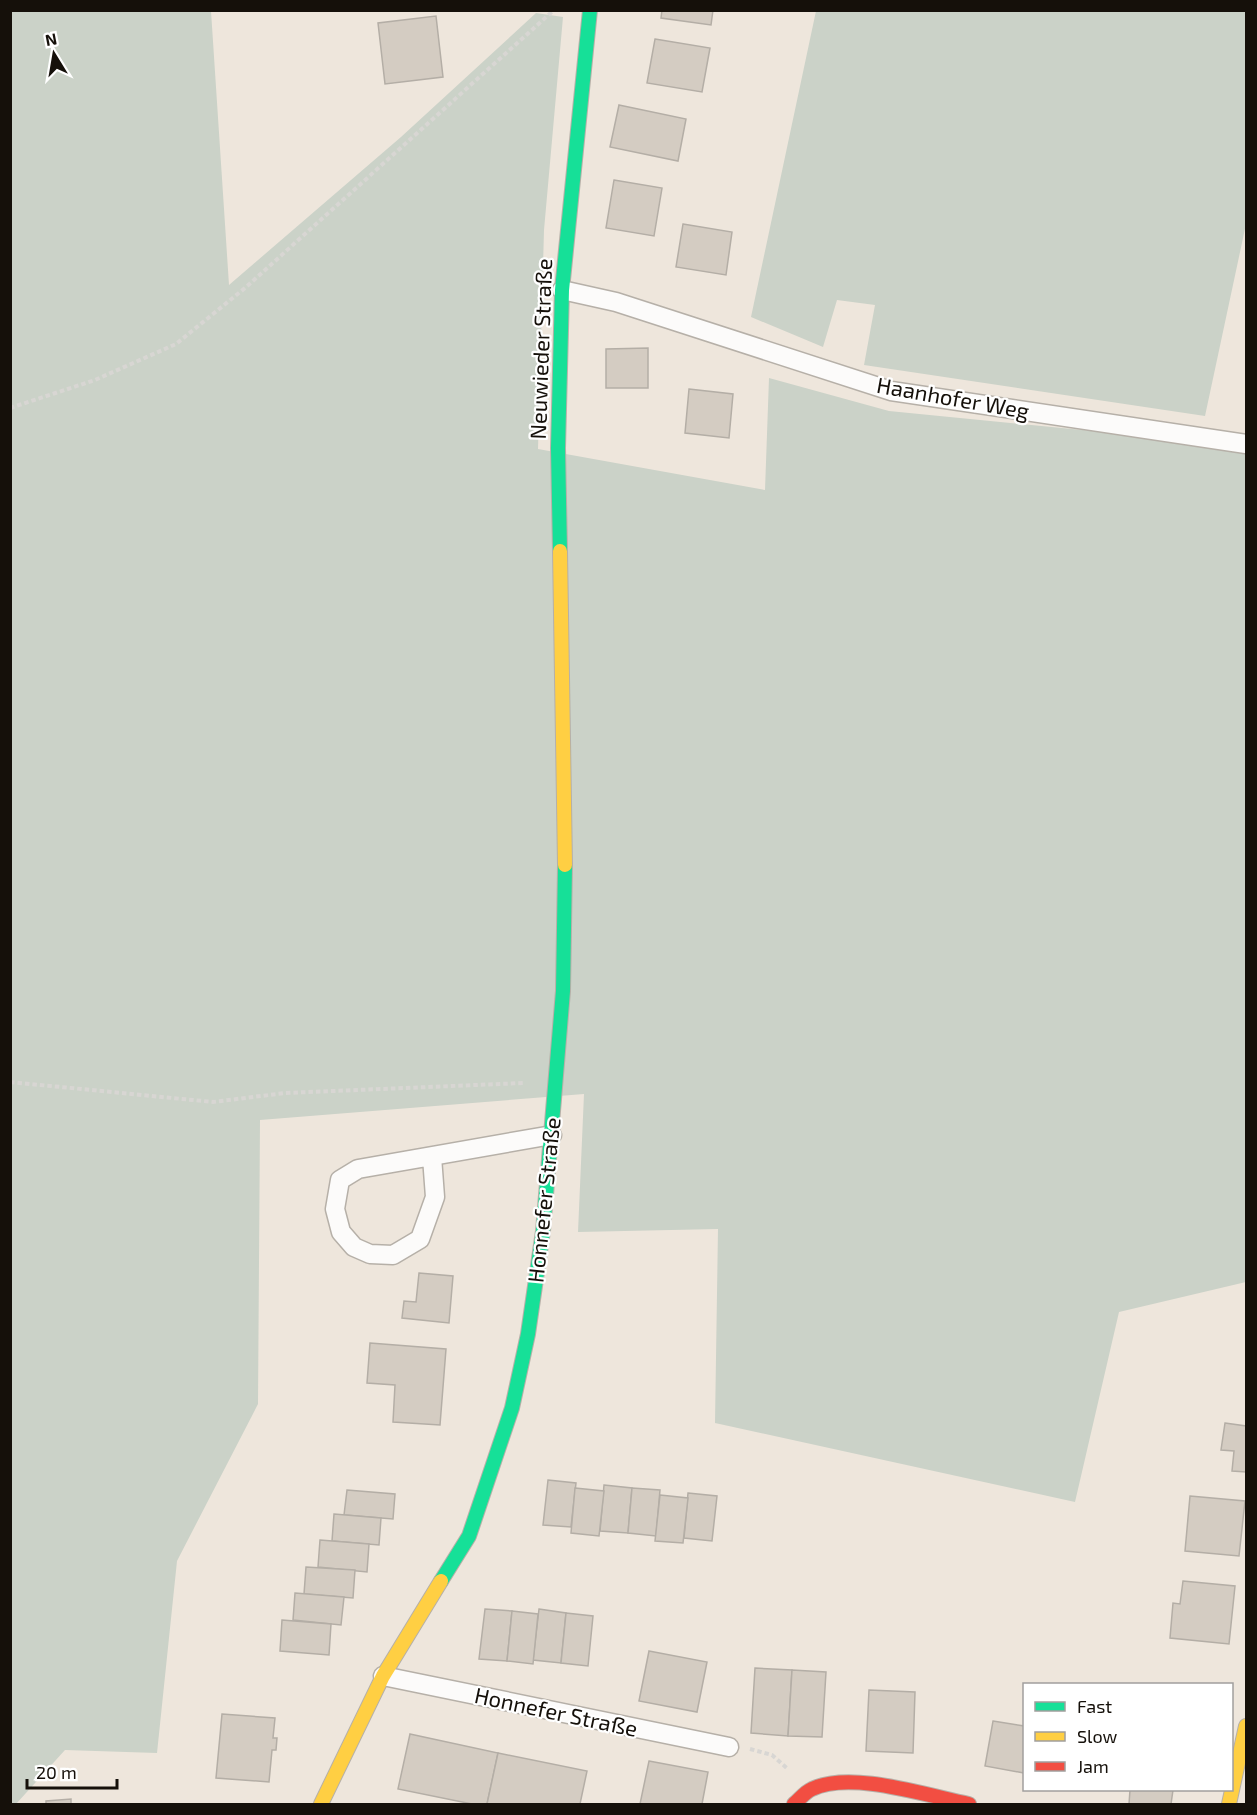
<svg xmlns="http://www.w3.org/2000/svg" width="1257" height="1815" viewBox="0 0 1257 1815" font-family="'Exo 2',sans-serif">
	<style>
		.green { fill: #cbd2c8 }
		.building { fill: #d4ccc2; stroke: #b4aea6; stroke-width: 1.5 }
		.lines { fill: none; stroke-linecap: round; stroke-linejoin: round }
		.lane-casing { stroke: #b6b0a8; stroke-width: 21 }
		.fast-casing { stroke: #b6b0a8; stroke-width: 16 }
		.slow-casing { stroke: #b6b0a8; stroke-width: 16 }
		.jam-casing { stroke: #b6b0a8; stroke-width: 16 }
		.path { stroke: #d8d6d3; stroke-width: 4; stroke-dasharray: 4.5 3; stroke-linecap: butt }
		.lane { stroke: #fcfbfa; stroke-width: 18 }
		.fast { stroke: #16e098; stroke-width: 14 }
		.slow { stroke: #ffcf43; stroke-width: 14 }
		.jam { stroke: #f24e42; stroke-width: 14 }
		.labels { text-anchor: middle; stroke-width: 4.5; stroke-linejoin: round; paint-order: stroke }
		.street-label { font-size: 22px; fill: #15100a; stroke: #fff }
	</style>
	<rect width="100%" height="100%" fill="#eee6dc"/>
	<g class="green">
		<path d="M11 11H211L229 285 401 137 536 13 563 17 544 230 538 449 765 490 769 378 889 411 1246 446V1282L1119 1312 1075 1502 715 1423 718 1229 578 1232 584 1094 260 1120 258 1404 177 1561 157 1753 65 1750 16 1804H11Z"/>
		<path d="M816 11H1246V224L1205 416 864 365 875 305 837 300 823 347 751 317Z"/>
	</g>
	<g class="building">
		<path d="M662 10H713L711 25 661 18Z"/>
		<path d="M436 16 443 77 385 84 378 23Z"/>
		<path d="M655 39 710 48 702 92 647 83Z"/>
		<path d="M619 105 686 119 678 161 610 147Z"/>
		<path d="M614 180 662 188 654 236 606 228Z"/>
		<path d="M683 224 732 232 726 275 676 267Z"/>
		<path d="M648 348V388H606V349Z"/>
		<path d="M689 389 733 394 729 438 685 433Z"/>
		<path d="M419 1273 453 1276 449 1323 402 1318 404 1301 416 1302Z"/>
		<path d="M370 1343 446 1349 440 1425 393 1422 395 1385 367 1383Z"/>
		<path d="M1225 1423 1246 1426V1472L1232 1471 1234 1451 1221 1450Z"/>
		<path d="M548 1480 576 1483 571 1527 543 1525Z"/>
		<path d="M604 1485 632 1488 628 1533 600 1531Z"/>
		<path d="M575 1488 604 1491 599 1536 571 1533Z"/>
		<path d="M632 1488 660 1490 656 1536 628 1533Z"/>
		<path d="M347 1490 395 1494 393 1519 344 1515Z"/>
		<path d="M688 1493 717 1496 712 1541 684 1538Z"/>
		<path d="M660 1495 688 1498 683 1543 655 1541Z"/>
		<path d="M1190 1496 1245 1501 1239 1556 1185 1551Z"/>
		<path d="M334 1514 381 1518 379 1545 332 1541Z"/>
		<path d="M320 1540 369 1544 367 1572 318 1567Z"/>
		<path d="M306 1567 355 1570 353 1598 304 1594Z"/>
		<path d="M1183 1581 1235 1586 1229 1644 1170 1638 1173 1603 1180 1604Z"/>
		<path d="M295 1593 344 1597 341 1625 293 1620Z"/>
		<path d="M485 1609 512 1611 507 1661 479 1659Z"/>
		<path d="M539 1609 566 1613 561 1663 533 1660Z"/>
		<path d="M512 1611 538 1614 533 1664 507 1661Z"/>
		<path d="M566 1613 593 1616 588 1666 561 1663Z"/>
		<path d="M282 1620 331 1624 329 1655 280 1651Z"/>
		<path d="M649 1651 707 1662 697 1712 639 1701Z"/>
		<path d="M755 1668 792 1670 788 1736 751 1733Z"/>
		<path d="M792 1670 826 1672 822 1737 788 1736Z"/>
		<path d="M869 1690 915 1692 913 1753 866 1751Z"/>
		<path d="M222 1714 275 1718 273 1738H277L276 1750H272L269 1782 216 1778Z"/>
		<path d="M993 1721 1024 1726V1773L985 1766Z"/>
		<path d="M410 1734 498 1753 487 1804H472L398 1789Z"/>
		<path d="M498 1753 587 1771 580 1804H487Z"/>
		<path d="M649 1761 708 1772 702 1804H640Z"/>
		<path d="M1130 1790H1173L1171 1804H1129Z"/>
		<path d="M71 1799V1804H46V1801Z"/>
	</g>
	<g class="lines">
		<g class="lane-casing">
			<g id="lane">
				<path d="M562 290 616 302 891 391 1246 444"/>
				<path d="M432 1157 435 1197 420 1239 393 1255 370 1254 354 1247 341 1232 335 1209 340 1180 358 1169 552 1135"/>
				<path d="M383 1676 729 1747"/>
			</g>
		</g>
		<g class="fast-casing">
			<g id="fast">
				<path d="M560 551 558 448 562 290 590 10"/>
				<path d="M441 1581 469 1536 512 1408 528 1334 543 1231 563 991 565 865"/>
			</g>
		</g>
		<g class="slow-casing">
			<g id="slow">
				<path d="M560 551 565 865"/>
				<path d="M321 1804 383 1676 441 1581"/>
				<path d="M1229 1804 1246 1726"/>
			</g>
		</g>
		<g class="jam-casing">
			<path id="jam" d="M794 1804C800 1799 805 1792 812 1789 851 1770 928 1796 969 1804"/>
		</g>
		<g class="path">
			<path d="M10 408 95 380 176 344 245 288 554 10"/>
			<path d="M10 1082 213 1102 285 1093 524 1083"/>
			<path d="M750 1749 772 1755 788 1769"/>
		</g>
		<use href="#lane" class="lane"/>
		<use href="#fast" class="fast"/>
		<use href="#slow" class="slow"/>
		<use href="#jam" class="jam"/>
	</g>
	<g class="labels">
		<g class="street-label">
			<text transform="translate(541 349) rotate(-88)" y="8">Neuwieder Straße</text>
			<text transform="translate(953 398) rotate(10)" y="8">Haanhofer Weg</text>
			<text transform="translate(544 1200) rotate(-84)" y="8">Honnefer Straße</text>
			<text transform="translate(556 1712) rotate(12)" y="8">Honnefer Straße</text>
		</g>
	</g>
	<rect width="1257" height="1815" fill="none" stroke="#15100a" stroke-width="24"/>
	<rect x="1023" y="1683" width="210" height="108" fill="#ffffff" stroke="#a19f9d" stroke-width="1.5"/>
	<rect x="1035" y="1702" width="30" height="9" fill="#16e098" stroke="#a19f9d" stroke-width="1.5"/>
	<text x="1077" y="1713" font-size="18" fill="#15100a">Fast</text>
	<rect x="1035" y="1732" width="30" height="9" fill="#ffcf43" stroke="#a19f9d" stroke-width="1.5"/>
	<text x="1077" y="1743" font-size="18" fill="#15100a">Slow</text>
	<rect x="1035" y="1762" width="30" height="9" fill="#f24e42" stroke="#a19f9d" stroke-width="1.5"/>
	<text x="1077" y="1773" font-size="18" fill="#15100a">Jam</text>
	<g transform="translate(54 54) rotate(349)" stroke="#ffffff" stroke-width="4.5" paint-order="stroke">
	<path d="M0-4.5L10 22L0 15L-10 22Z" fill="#15100a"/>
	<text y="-9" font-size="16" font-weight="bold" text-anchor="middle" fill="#15100a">N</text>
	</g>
	<path d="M27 1779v9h90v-9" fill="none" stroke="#15100a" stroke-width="3"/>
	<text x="36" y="1779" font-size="18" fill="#15100a" stroke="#ffffff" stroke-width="4.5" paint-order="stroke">20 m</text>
</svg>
